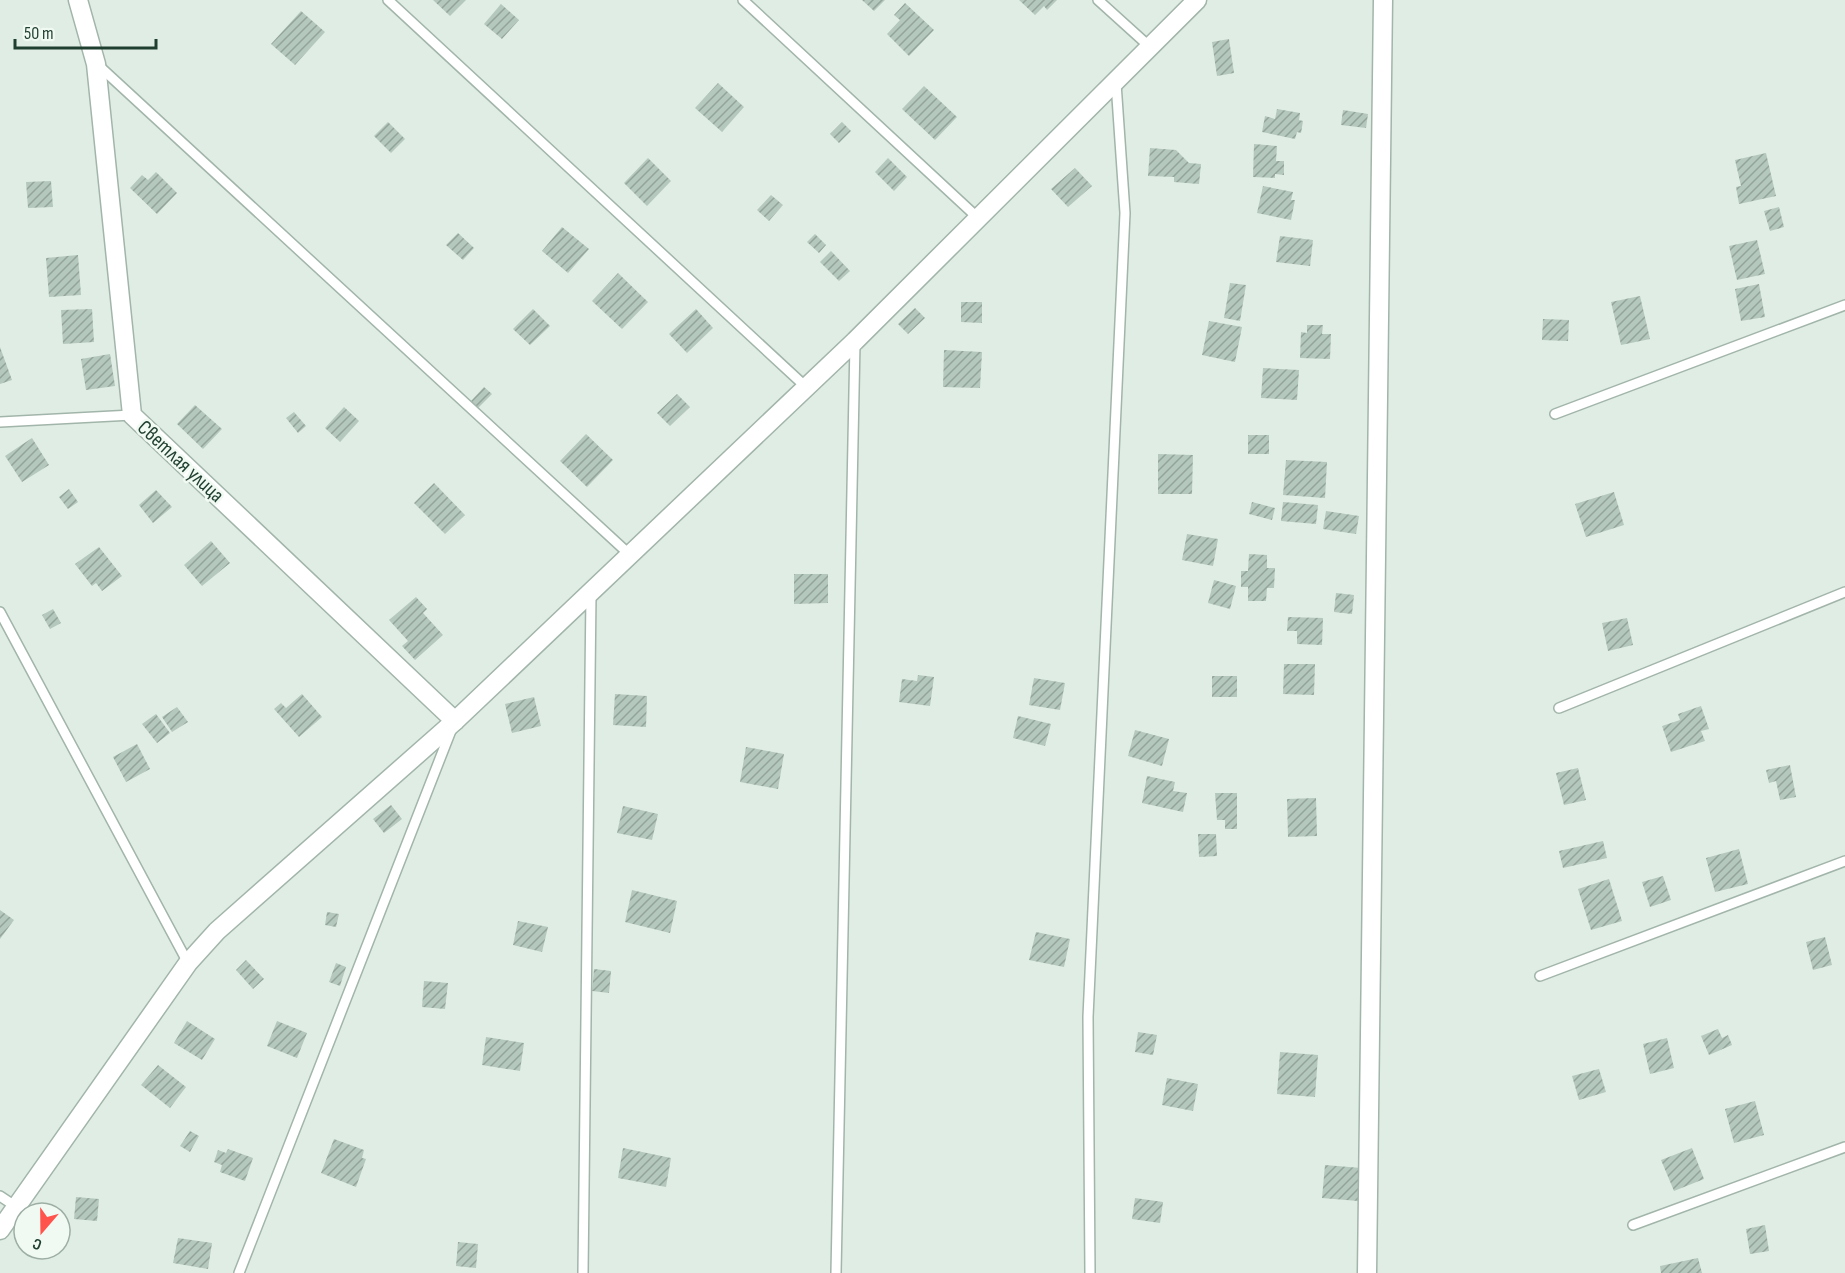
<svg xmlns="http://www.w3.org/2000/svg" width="1845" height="1273" viewBox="0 0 1845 1273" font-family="'Sofia Sans Condensed',sans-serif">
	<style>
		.building { fill: url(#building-hatch) }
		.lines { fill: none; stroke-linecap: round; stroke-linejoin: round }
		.service-casing { stroke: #a2b5aa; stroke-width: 12 }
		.minor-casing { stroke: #a2b5aa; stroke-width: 21 }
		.service { stroke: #fff; stroke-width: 9 }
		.minor { stroke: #fff; stroke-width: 18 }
		.labels { text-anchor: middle; stroke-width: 5; stroke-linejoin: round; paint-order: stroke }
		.street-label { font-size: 21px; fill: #1f3f30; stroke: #f1f9f3 }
	</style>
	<defs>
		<pattern id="building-hatch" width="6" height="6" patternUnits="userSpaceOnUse" patternTransform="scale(1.5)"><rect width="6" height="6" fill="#b5c8bd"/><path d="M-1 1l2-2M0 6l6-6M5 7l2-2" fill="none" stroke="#93a49a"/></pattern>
	</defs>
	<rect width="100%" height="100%" fill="#e0ede4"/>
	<g class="building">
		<path d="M433 0H466L450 16Z"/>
		<path d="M862 0H885L874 11Z"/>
		<path d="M1019 0H1057L1047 10 1044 6 1035 15Z"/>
		<path d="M905 3 934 30 909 56 887 34 900 20 894 15Z"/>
		<path d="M501 4 519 20 502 39 484 24Z"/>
		<path d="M301 11 325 32 295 65 271 44Z"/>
		<path d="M1229 39 1234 73 1217 76 1212 42Z"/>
		<path d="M718 83 744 107 722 132 695 108Z"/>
		<path d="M924 86 957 117 935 140 902 109Z"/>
		<path d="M1277 109 1300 113 1299 120 1303 121 1301 133 1297 132 1295 139 1262 132 1265 116 1275 119Z"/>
		<path d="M1343 110 1368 114 1366 128 1341 125Z"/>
		<path d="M388 122 405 139 391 153 374 136Z"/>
		<path d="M842 122 851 131 839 143 830 134Z"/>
		<path d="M1254 144 1277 146 1276 161H1284V175L1275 174V178L1253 177Z"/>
		<path d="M1150 148 1176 150 1189 163 1201 164 1199 184 1174 182V177L1148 176Z"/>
		<path d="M1766 153 1776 196 1739 204 1736 187 1741 186 1735 160Z"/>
		<path d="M648 158 671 181 647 206 624 183Z"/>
		<path d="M888 158 907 177 894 191 875 172Z"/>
		<path d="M1075 168 1092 186 1068 207 1051 189Z"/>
		<path d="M156 172 177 193 157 214 130 188 142 175 148 180Z"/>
		<path d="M51 181 53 207 28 208 26 182Z"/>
		<path d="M1263 186 1293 192 1291 200H1295L1291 220 1257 213Z"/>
		<path d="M771 195 783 205 769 221 757 210Z"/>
		<path d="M1779 207 1784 227 1770 231 1764 211Z"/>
		<path d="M562 227 589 249 568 273 542 251Z"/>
		<path d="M458 233 474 248 463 260 446 245Z"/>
		<path d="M815 234 826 245 819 253 807 242Z"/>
		<path d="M1280 236 1313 240 1310 266 1276 262Z"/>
		<path d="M1757 240 1765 274 1737 280 1729 246Z"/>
		<path d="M831 251 850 271 839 281 820 262Z"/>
		<path d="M78 255 81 295 49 297 46 258Z"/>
		<path d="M618 273 648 302 622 329 592 301Z"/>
		<path d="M1230 283 1246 285 1240 321 1224 318Z"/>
		<path d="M1759 284 1765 317 1741 321 1735 289Z"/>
		<path d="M1640 296 1650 339 1621 345 1611 302Z"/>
		<path d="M961 302H982V323L961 322Z"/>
		<path d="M915 308 925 318 908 334 898 324Z"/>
		<path d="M92 309 94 342 63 344 61 310Z"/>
		<path d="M533 309 550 326 530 345 513 329Z"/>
		<path d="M696 309 713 328 687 353 669 334Z"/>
		<path d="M1543 319 1569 320 1568 341 1542 340Z"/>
		<path d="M1209 321 1242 327 1235 362 1202 355Z"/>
		<path d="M1307 325H1323L1322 334H1331L1330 359 1300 358 1301 332 1307 333Z"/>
		<path d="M0 347 12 380 0 384Z"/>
		<path d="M944 350 982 352 980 388 943 387Z"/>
		<path d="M110 354 115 386 86 390 81 359Z"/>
		<path d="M1263 368 1299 370 1297 400 1261 398Z"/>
		<path d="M484 387 492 394 478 408 471 401Z"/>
		<path d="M677 394 690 407 670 426 657 413Z"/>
		<path d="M195 405 222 429 203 449 177 424Z"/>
		<path d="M344 407 359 421 340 442 325 428Z"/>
		<path d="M294 412 306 426 298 433 286 418Z"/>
		<path d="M586 434 613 460 587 487 560 461Z"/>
		<rect x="1248" y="435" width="21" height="19"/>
		<path d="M32 438 49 465 22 482 5 456Z"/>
		<path d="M1158 454 1193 455 1192 494H1158Z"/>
		<path d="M1286 460 1327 462 1325 498 1283 495Z"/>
		<path d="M434 483 465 515 445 534 414 503Z"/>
		<path d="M69 489 78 502 68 509 59 497Z"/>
		<path d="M156 490 172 507 153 523 139 505Z"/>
		<path d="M1614 492 1624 525 1586 537 1575 504Z"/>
		<path d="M1252 502 1275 508 1272 520 1249 514Z"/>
		<path d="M1283 502 1318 505 1316 524 1281 521Z"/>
		<path d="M1326 511 1359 516 1356 534 1323 529Z"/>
		<path d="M1187 534 1218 539 1213 566 1182 560Z"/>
		<path d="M211 541 230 563 202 586 184 565Z"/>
		<path d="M99 547 122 576 102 591 96 583 92 586 75 564Z"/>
		<path d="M1249 554 1267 555V568H1275L1274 588H1267L1266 601H1248V587H1241V571H1248Z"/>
		<path d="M794 574H828V603L794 604Z"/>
		<path d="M1214 580 1236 586 1230 609 1208 603Z"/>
		<path d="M1336 593 1354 595 1352 614 1334 612Z"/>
		<path d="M416 597 427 609 423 613 443 635 415 660 402 646 408 641 389 620Z"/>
		<path d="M53 609 61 623 50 629 42 615Z"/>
		<path d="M1288 617 1323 618 1322 645 1297 644V631H1287Z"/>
		<path d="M1627 618 1633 645 1608 651 1602 623Z"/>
		<path d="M1284 664H1315L1314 695 1283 694Z"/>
		<path d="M918 675 934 677 930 706 899 702 902 679 917 681Z"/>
		<rect x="1212" y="676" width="25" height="21"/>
		<path d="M1034 678 1065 683 1060 710 1029 705Z"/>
		<path d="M302 694 322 717 299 737 274 709 281 703 286 708Z"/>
		<path d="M615 694 647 696 646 727 613 725Z"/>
		<path d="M534 697 541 726 512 733 505 704Z"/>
		<path d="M1701 706 1709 729 1701 731 1705 741 1671 752 1662 726 1680 720 1678 714Z"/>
		<path d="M177 707 188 722 172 732 162 717Z"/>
		<path d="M156 714 170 733 157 743 142 724Z"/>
		<path d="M1018 716 1051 724 1045 746 1013 738Z"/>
		<path d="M1135 730 1169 739 1162 766 1128 756Z"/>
		<path d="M137 744 150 769 126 782 113 757Z"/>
		<path d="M746 747 784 754 778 789 740 782Z"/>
		<path d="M1790 765 1796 797 1780 800 1776 781 1769 783 1766 770Z"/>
		<path d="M1578 768 1586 800 1564 805 1556 773Z"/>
		<path d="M1147 776 1175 782 1173 791 1187 793 1183 812 1142 803Z"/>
		<path d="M1215 793H1237V829H1225V820H1217Z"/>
		<path d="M1316 798 1317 836 1288 837 1287 799Z"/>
		<path d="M391 805 402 819 384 833 373 819Z"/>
		<path d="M623 806 658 814 652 840 617 833Z"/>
		<path d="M1198 834H1216L1217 856 1199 857Z"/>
		<path d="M1603 841 1607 858 1563 868 1559 851Z"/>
		<path d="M1739 849 1748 884 1715 892 1706 858Z"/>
		<path d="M1663 876 1671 900 1650 907 1642 882Z"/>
		<path d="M1609 879 1622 921 1591 930 1578 889Z"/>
		<path d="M632 890 677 901 670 933 625 922Z"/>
		<path d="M0 910 14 920 0 939Z"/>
		<path d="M327 912 339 914 336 927 325 925Z"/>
		<path d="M518 921 548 927 542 952 513 945Z"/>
		<path d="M1036 932 1070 939 1064 967 1029 960Z"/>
		<path d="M1825 937 1832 965 1813 970 1806 942Z"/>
		<path d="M246 960 264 979 253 989 236 970Z"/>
		<path d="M336 963 346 967 340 986 329 982Z"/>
		<path d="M594 969 611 971 609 993 592 991Z"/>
		<path d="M424 981 448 983 445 1009 422 1007Z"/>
		<path d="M187 1021 215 1039 202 1060 174 1043Z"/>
		<path d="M277 1021 307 1033 297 1058 267 1046Z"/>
		<path d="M1718 1029 1722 1038 1728 1035 1732 1045 1709 1055 1701 1036Z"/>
		<path d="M1138 1032 1157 1035 1153 1055 1135 1052Z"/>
		<path d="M486 1037 524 1043 520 1071 482 1065Z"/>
		<path d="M1667 1038 1674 1068 1650 1074 1643 1044Z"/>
		<path d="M1280 1052 1318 1055 1315 1097 1277 1094Z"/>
		<path d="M158 1065 186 1087 170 1108 141 1085Z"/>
		<path d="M1599 1069 1606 1092 1579 1100 1572 1076Z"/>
		<path d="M1167 1078 1198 1084 1193 1111 1162 1105Z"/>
		<path d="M1755 1101 1764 1135 1734 1143 1725 1109Z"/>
		<path d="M190 1131 199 1136 190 1152 180 1146Z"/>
		<path d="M334 1139 364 1150 362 1158 366 1159 356 1187 321 1173Z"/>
		<path d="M623 1148 671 1158 666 1187 618 1178Z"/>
		<path d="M1692 1148 1704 1179 1674 1191 1661 1160Z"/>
		<path d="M228 1149 253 1158 245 1181 220 1172 222 1165 214 1162 218 1150 226 1153Z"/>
		<path d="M1325 1165 1361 1168 1358 1201 1322 1198Z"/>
		<path d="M76 1197 99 1199 97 1221 74 1219Z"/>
		<path d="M1135 1198 1163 1202 1160 1223 1132 1219Z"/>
		<path d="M60 1225 66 1230 60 1238Z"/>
		<path d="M1765 1225 1769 1251 1750 1254 1746 1229Z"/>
		<path d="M178 1238 212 1243 208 1269 173 1263Z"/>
		<path d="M458 1242 478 1244 476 1268 456 1266Z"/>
		<path d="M1698 1258 1702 1273H1661L1660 1266Z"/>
	</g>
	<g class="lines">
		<g class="service-casing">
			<g id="service">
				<path d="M388 0 806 387"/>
				<path d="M743 0 978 218"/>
				<path d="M1098 0 1150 47"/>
				<path d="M98 65 629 554"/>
				<path d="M1555 414 1845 305"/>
				<path d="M0 422 132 415"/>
				<path d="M0 612 188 963"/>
				<path d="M1559 708 1845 592"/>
				<path d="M1540 976 1845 861"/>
				<path d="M0 1196 18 1208"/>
				<path d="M1633 1225 1845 1147"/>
				<path d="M239 1273 452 728"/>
				<path d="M583 1273 591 594"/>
				<path d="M836 1273 855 343"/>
				<path d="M1090 1273 1088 1017 1125 213 1116 83"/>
			</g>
		</g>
		<g class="minor-casing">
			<g id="minor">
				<path d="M78 0 96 64 132 415 455 721"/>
				<path d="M0 1230 188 963 217 931 455 721 855 341 1197 0"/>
				<path d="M1367 1273 1383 0"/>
			</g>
		</g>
		<use href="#service" class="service"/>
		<use href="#minor" class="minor"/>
	</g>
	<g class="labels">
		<g class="street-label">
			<text transform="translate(181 461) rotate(43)" y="7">Светлая улица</text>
		</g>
	</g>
	<g transform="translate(42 1231) rotate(200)"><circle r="28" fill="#f1f9f3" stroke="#9dafa5" stroke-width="1.5"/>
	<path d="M0-4.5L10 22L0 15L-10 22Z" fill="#ff534c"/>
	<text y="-9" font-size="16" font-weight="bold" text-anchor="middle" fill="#1f3f30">С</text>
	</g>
	<path d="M15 39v9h141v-9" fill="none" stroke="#1f3f30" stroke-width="3"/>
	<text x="24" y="39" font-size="18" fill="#1f3f30" stroke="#f1f9f3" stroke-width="4.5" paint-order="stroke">50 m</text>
</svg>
